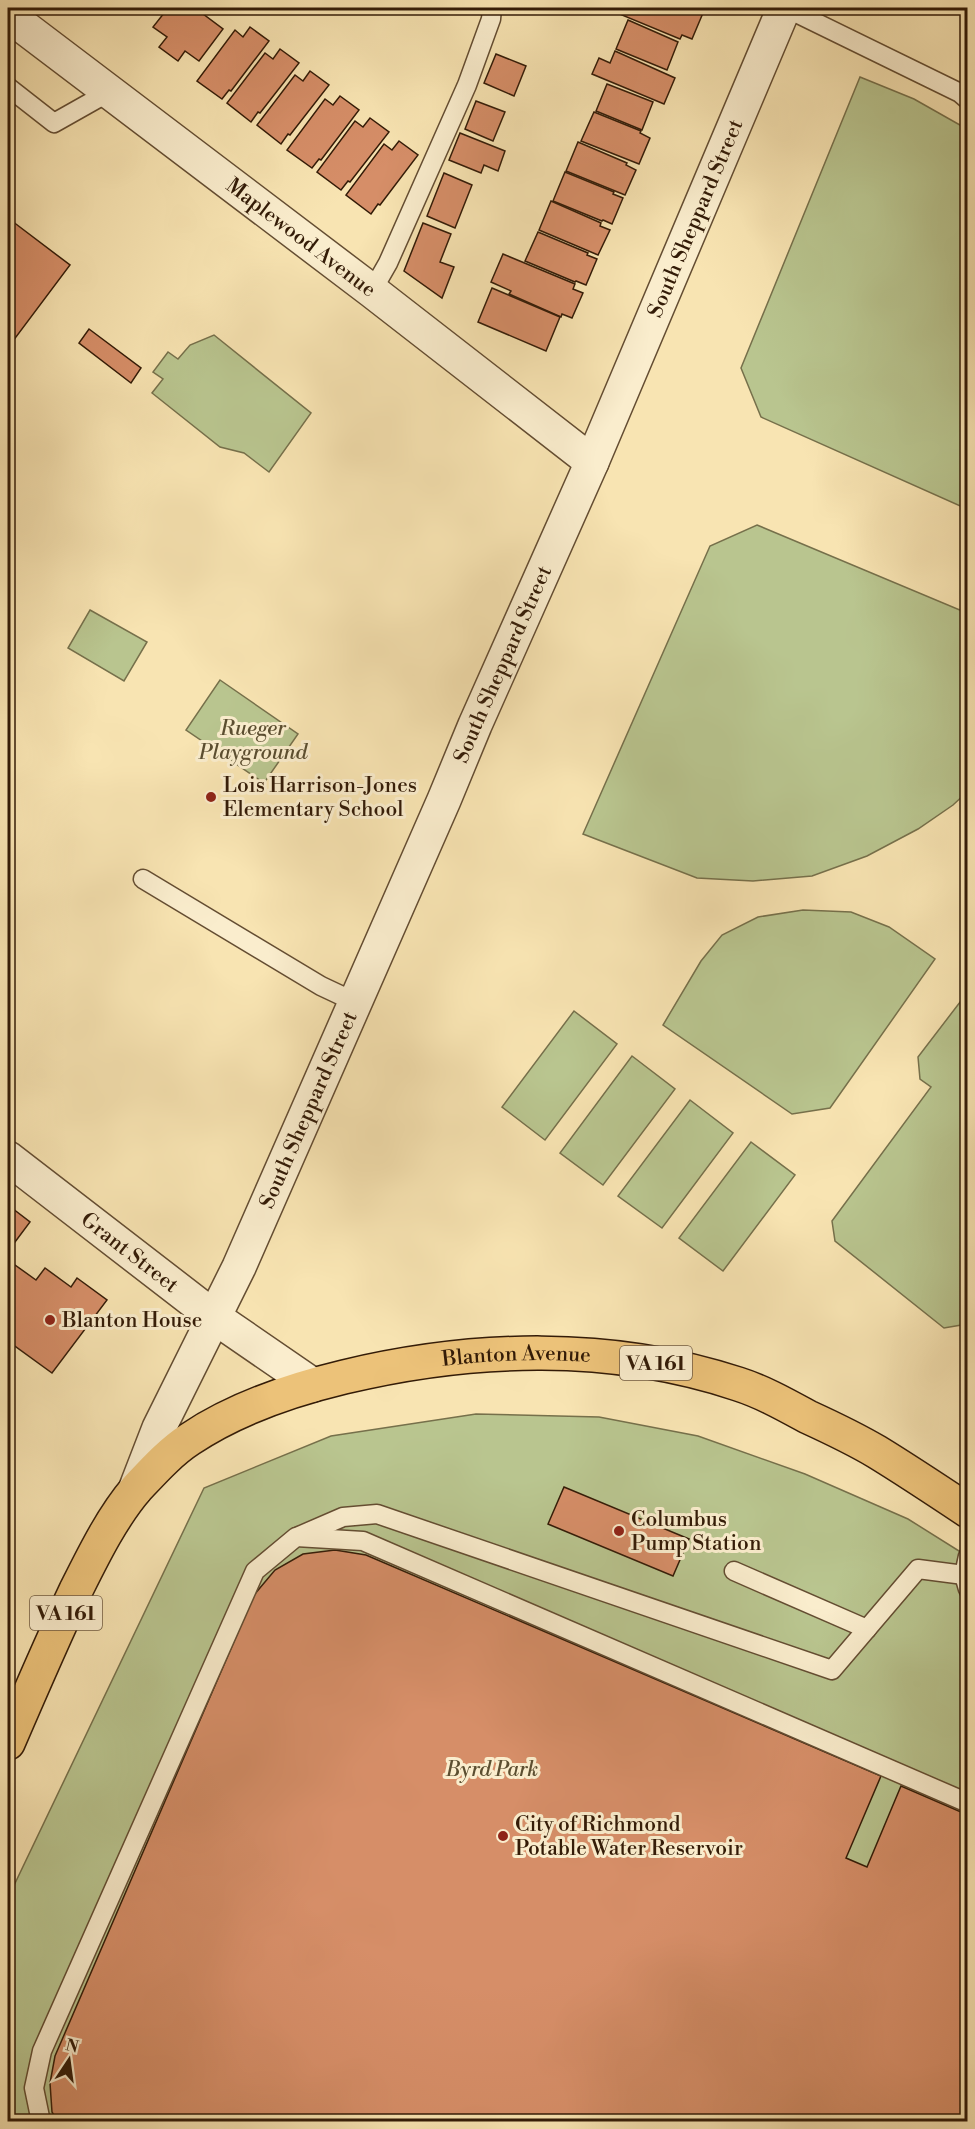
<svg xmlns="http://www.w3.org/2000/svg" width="975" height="2129" viewBox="0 0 975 2129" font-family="'Libre Bodoni',serif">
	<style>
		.green { fill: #b9c58f; stroke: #76704b; stroke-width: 1.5 }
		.building { fill: #d68e68; stroke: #331b07; stroke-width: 1.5 }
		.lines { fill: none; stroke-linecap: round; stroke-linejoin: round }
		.service-casing { stroke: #644d32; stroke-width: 21 }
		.minor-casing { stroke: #644d32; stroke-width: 36 }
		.tertiary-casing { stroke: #644d32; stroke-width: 36 }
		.primary-casing { stroke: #331b07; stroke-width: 36 }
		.service { stroke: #faedcd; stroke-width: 18 }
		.minor { stroke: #faedcd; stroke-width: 33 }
		.tertiary { stroke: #faedcd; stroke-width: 33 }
		.primary { stroke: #ecc279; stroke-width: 33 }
		.poi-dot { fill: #8f2418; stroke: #faedcd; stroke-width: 2 }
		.labels { text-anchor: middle; stroke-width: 6; stroke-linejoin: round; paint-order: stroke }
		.shield { fill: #faedcd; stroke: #6f5a42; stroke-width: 1.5 }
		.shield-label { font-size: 20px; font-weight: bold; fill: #331b07 }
		.street-label { font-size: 21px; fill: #331b07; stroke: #faedcd }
		.park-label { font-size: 21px; font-style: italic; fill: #5b4e30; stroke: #faedcd }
		.poi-label { font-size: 21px; fill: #331b07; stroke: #faedcd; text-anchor: start }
	</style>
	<rect width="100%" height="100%" fill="#f8e4b2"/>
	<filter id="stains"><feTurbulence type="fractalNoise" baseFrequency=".00333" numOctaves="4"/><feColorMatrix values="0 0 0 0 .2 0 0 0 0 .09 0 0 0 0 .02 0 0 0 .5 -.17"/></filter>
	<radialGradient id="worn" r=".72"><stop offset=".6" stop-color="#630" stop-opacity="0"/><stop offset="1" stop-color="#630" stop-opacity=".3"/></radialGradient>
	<g class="green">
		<path d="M860 77 914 99 967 129V509L761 417 741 368Z"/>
		<path d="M214 335 311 413 269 472 244 453 220 447 152 393 163 379 153 372 168 352 178 359 190 345Z"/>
		<path d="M757 525 967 613V792L953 805 918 829 867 856 812 876 753 881 697 878 583 834 710 546Z"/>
		<path d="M90 610 147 642 124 681 68 648Z"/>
		<path d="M220 680 298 734 264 783 186 730Z"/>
		<path d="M803 910 851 912 889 927 935 959 830 1108 792 1114 663 1025 701 961 722 935 758 917Z"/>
		<path d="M967 993V1324L944 1328 835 1241 832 1221 931 1087 920 1079 918 1057Z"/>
		<path d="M574 1011 617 1044 545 1140 502 1107Z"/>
		<path d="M632 1056 675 1089 603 1185 560 1153Z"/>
		<path d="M690 1100 733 1133 662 1228 618 1196Z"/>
		<path d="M751 1142 795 1175 723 1271 679 1238Z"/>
		<path d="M476 1414 599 1417 698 1436 805 1474 908 1519 967 1556V2121H8V1898L204 1488 331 1436Z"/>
	</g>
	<g class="building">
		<path d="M168 8H195L223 29 199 61 185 51 178 61 159 47 167 37 153 27Z"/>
		<path d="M620 8H693L692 9 703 13 692 39 682 35 680 39 617 13Z"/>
		<path d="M628 20 678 42 667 70 616 49Z"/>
		<path d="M250 27 269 41 231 91 229 90 222 99 197 81 235 30 243 37Z"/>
		<path d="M280 49 299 63 260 113 258 112 251 122 227 103 265 53 273 59Z"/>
		<path d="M615 51 675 78 664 104 592 74 599 58 610 63Z"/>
		<path d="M496 54 526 66 514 96 484 83Z"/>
		<path d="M310 71 329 85 290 135 288 134 281 144 257 125 295 75 303 81Z"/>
		<path d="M607 84 653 102 642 130 596 111Z"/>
		<path d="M340 96 359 110 321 160 319 159 312 168 287 150 325 99 333 105Z"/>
		<path d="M476 101 505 112 493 141 465 129Z"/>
		<path d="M594 112 641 131 640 133 650 138 639 164 581 141Z"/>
		<path d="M370 118 389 132 350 182 348 181 341 190 317 172 355 121 363 127Z"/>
		<path d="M460 133 505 151 498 171 484 165 481 173 449 160Z"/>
		<path d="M399 141 418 155 380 205 378 204 371 214 346 195 384 144 392 150Z"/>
		<path d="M578 142 627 163 626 165 636 170 625 195 566 171Z"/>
		<path d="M565 172 614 192 613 194 623 198 612 224 603 220 602 221 553 201Z"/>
		<path d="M444 173 472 185 455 228 427 216Z"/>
		<path d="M551 201 601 223 600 226 610 230 598 255 539 230Z"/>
		<path d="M8 218 70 265 13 341 8 337Z"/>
		<path d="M423 223 451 234 440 262 454 267 442 298 404 271Z"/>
		<path d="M538 232 588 253 587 255 597 259 586 285 576 281 575 282 525 261Z"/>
		<path d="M503 254 575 284 573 289 583 293 572 318 562 314 561 317 509 294 511 291 491 282Z"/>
		<path d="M492 288 560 317 546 351 478 322Z"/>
		<path d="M89 329 141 368 131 383 79 343Z"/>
		<path d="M8 1205 30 1222 9 1250 8 1249Z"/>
		<path d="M8 1260 36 1280 45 1268 71 1287 77 1278 107 1300 52 1373 8 1341Z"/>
		<path d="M564 1487 689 1539 673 1576 548 1524Z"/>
		<path d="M335 1550 366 1555 881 1776 846 1858 867 1867 901 1786 968 1815V2122H58L52 2112 50 2083 55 2056 254 1595 275 1570 303 1554Z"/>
	</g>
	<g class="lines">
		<g class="service-casing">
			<g id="service">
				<path d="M786 8 960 93 968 100"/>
				<path d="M8 87 54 123 109 92"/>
				<path d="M372 291 388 263 467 85 491 19 492 8"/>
				<path d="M143 879 321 986 355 1002"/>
				<path d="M299 1536 343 1517 377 1514 832 1670 918 1569 964 1575"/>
				<path d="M968 1556 964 1575 968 1589"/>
				<path d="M734 1571 867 1629"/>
				<path d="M41 2122 34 2088 42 2051 255 1571 296 1537 363 1541 968 1803"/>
			</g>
		</g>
		<g class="minor-casing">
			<g id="minor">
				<path id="s1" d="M8 1158 214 1317"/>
			</g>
		</g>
		<g class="tertiary-casing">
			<g id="tertiary">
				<path id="s2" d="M8 15 372 291 592 462"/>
				<path d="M214 1317 313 1385"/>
				<path id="s3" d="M135 1490 159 1428 239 1267 444 800 475 725 592 462 784 8"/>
			</g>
		</g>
		<g class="primary-casing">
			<g id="primary">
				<path id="s4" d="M8 1743C30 1692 52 1641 76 1590 93 1556 112 1517 137 1488 153 1471 170 1452 190 1439 236 1408 290 1390 344 1377 473 1346 611 1342 738 1384 763 1392 786 1405 808 1417 832 1428 855 1439 877 1452 908 1471 938 1491 968 1511"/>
			</g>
		</g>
		<use href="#service" class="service"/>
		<use href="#minor" class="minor"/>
		<use href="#tertiary" class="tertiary"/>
		<use href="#primary" class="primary"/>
	</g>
	<g class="poi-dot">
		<circle cx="211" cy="797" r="6"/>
		<circle cx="50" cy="1320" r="6"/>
		<circle cx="619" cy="1531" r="6"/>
		<circle cx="503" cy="1836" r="6"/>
	</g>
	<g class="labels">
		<g class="shield">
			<rect x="620" y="1346" width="72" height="34" rx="4.5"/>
			<rect x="30" y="1596" width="72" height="34" rx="4.5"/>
		</g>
		<g class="shield-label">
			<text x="656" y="1370">VA 161</text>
			<text x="66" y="1620">VA 161</text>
		</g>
		<g class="street-label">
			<text dy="7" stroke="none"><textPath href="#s3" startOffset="1390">South Sheppard Street</textPath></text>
			<text dy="7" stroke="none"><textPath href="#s2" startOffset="368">Maplewood Avenue</textPath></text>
			<text dy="7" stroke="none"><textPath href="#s3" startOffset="904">South Sheppard Street</textPath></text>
			<text dy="7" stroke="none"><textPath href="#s3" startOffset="418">South Sheppard Street</textPath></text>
			<text dy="7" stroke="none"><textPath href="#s1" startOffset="154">Grant Street</textPath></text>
			<text dy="7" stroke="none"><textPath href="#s4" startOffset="700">Blanton Avenue</textPath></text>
		</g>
		<g class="park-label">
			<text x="253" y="735">Rueger<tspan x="253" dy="24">Playground</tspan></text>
			<text x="492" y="1776">Byrd Park</text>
		</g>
		<g class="poi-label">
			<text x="223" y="792">Lois Harrison-Jones<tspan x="223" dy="24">Elementary School</tspan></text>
			<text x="62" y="1327">Blanton House</text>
			<text x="631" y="1526">Columbus<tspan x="631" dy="24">Pump Station</tspan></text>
			<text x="515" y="1831">City of Richmond<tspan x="515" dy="24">Potable Water Reservoir</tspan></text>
		</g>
	</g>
	<rect width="975" height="2129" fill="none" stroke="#f8e4b2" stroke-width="30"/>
	<rect x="9" y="9" width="957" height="2111" fill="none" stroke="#331b07" stroke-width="3"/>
	<rect x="15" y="15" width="945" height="2099" fill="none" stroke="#331b07" stroke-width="1.5"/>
	<g transform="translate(69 2060) rotate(13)" stroke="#faedcd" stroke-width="4.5" paint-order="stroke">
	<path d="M0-4.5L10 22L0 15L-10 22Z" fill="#331b07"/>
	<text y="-9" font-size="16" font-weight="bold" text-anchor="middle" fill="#331b07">N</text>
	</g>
	<rect width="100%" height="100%" filter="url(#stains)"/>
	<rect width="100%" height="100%" fill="url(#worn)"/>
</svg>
